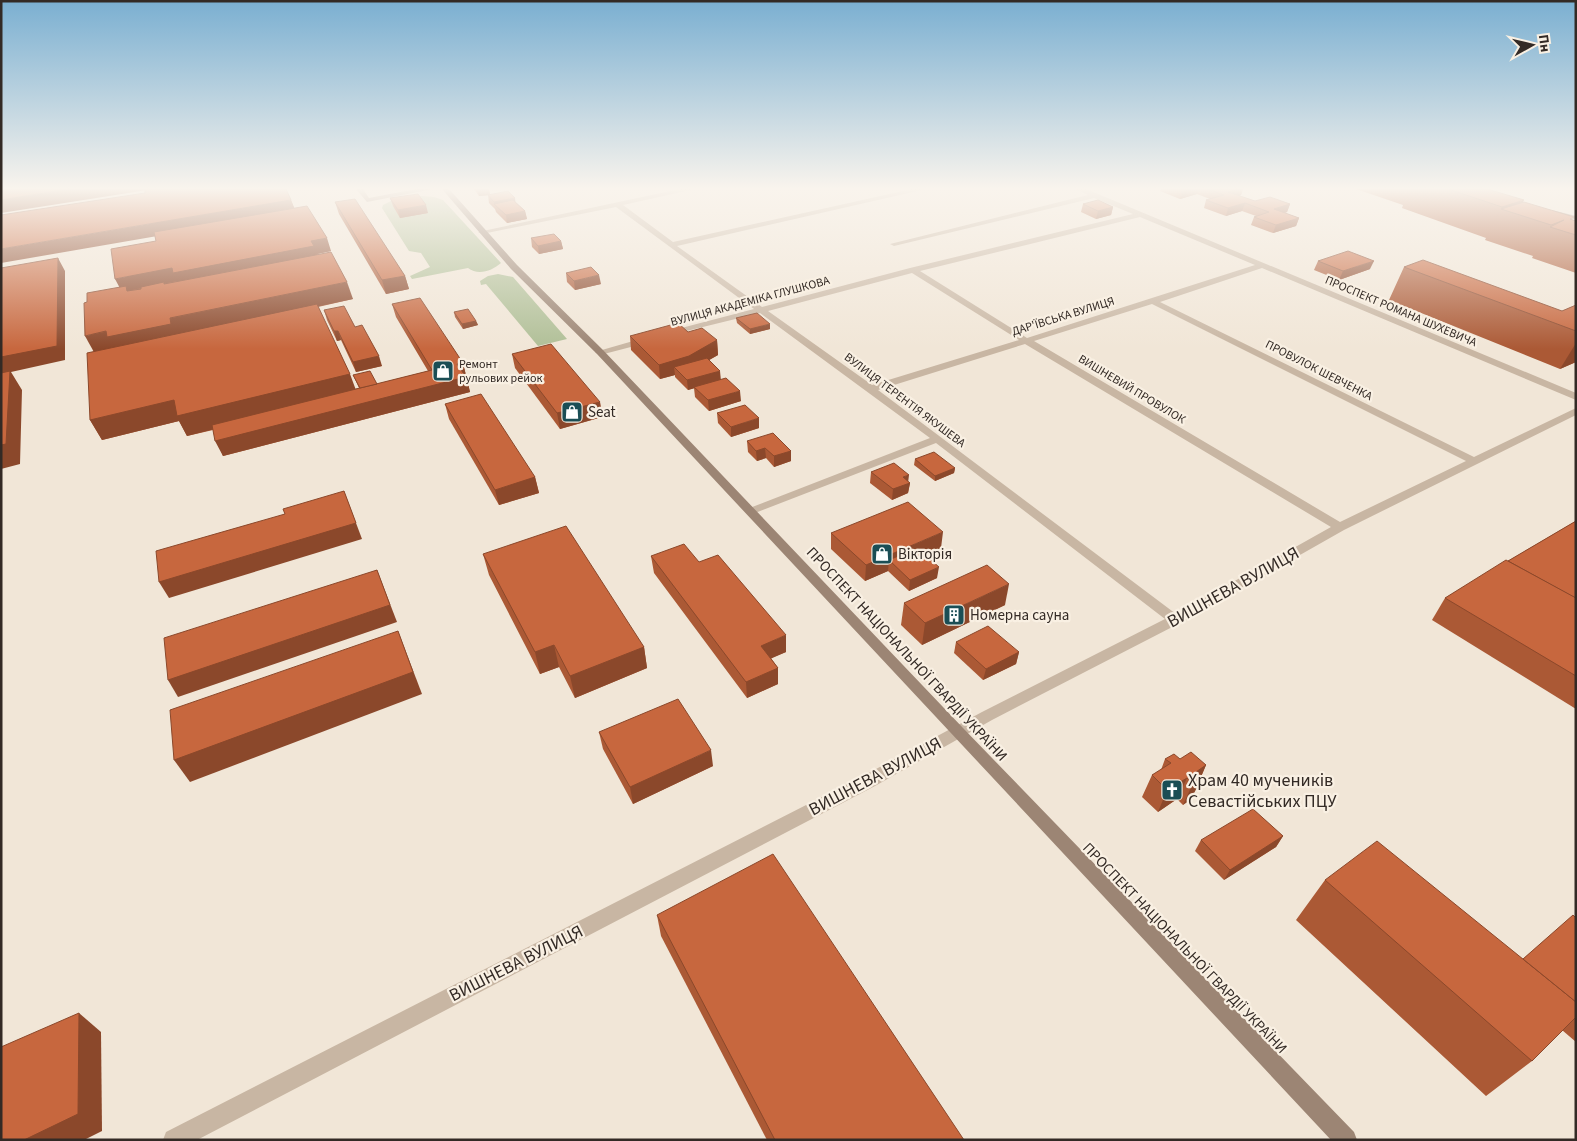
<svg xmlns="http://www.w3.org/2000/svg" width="1577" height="1141" viewBox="0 0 1577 1141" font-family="'Source Sans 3',sans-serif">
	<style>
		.green { fill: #b0bf97 }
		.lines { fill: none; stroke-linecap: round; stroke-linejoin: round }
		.street { fill: #c8b6a3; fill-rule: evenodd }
		.secondary { fill: #9c8574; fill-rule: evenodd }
		.wall { fill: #ab5935 }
		.shaded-wall { fill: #8b482b }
		.building { fill: #c7673e; stroke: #8b482b }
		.labels { text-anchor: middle; stroke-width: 4.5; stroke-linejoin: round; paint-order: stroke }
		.far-street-label { font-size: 12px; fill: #332a25; stroke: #f9f0e3 }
		.far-poi-label { font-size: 12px; fill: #332a25; stroke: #f9f0e3; text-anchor: start }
		.poi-label { font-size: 15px; fill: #332a25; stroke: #f9f0e3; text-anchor: start }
		.street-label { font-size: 15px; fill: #332a25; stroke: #f9f0e3 }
		.near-street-label { font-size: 18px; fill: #332a25; stroke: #f9f0e3 }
		.near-poi-label { font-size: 18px; fill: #332a25; stroke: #f9f0e3; text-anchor: start }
	</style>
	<rect width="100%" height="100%" fill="#f1e6d7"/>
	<g class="green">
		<path d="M422 196 434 197 443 200 501 263C492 271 478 276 468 268L412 279 410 276 430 267 421 253 409 251 382 208 383 205 391 201Z"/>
		<path d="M498 274 513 277 567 339 538 346 486 284 481 285 480 281 488 276Z"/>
	</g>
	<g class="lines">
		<g class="street">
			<path d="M680 189H695L623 205 673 242 912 189H926L677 246 762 307 910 268 1133 214 1094 198 894 246 890 244 1088 195 1076 189H1086L1576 393V400L1262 268 1160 302 1474 457 1576 408V415L1344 530 1180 623 992 720 875 786 197 1140H163L166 1132 863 776 982 712 1165 619 936 443 755 513H747L745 511 747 509 930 438 760 313 666 336V332L754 309 616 207 482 234 478 232ZM1140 217 1255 265 1027 338 920 271ZM912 273 1019 340 872 385 768 311ZM1152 304 1466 461 1340 522 1034 341ZM1025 344 1331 527 1176 614 878 390Z"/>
			<path d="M647 337 651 340 650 342 600 355 595 352Z"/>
		</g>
		<g class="secondary">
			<path d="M356 189H363L369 198 416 189H433L367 202Z"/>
			<path d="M442 189H449L517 265 603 350 963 728 1354 1132 1357 1140H1331L597 354 511 269Z"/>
			<path d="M1552 210 1576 216V220L1552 212Z"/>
		</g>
	</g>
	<g class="wall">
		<path d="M1 189H286L291 200 294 208 331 251 317 254V255L353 299 318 307 355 389 359 388 353 375 377 384 428 371 396 317 392 304 463 363 470 392 223 456 213 430 187 436 179 421 102 440 90 420 94 352 87 302 119 287 156 241 145 190Z"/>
		<path d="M474 189H489L490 195 479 196Z"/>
		<path d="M1161 189H1243L1241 195 1239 196 1255 201 1290 204 1287 212 1285 213 1299 218 1296 226 1273 233 1251 225 1254 217 1256 216 1242 211 1226 216 1204 208 1206 200 1210 199 1197 194 1180 199 1160 191Z"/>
		<path d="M1356 189H1448L1523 202 1576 221V273L1532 258 1533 256 1485 240 1486 238 1402 208 1403 205Z"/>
		<path d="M488 195 515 202 525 211 527 219 507 223 496 212 495 209 489 203Z"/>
		<path d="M390 198 428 213 400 218 393 206Z"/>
		<path d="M335 202 405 276 409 289 386 294 339 214Z"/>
		<path d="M1083 204 1113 207 1111 215 1096 219 1081 212Z"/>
		<path d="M531 238 561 241 563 249 539 254 532 247Z"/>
		<path d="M1318 261 1370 269 1339 280 1314 270Z"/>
		<path d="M1404 267 1562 311 1576 305V362L1560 369 1389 300Z"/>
		<path d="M566 273 601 284 575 290 567 282Z"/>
		<path d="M324 310 355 327 382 366 356 372 341 340 337 341 327 320Z"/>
		<path d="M454 312 476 321 478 325 463 329 455 317Z"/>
		<path d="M736 318 770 329 750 334 737 323Z"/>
		<path d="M688 332 717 340 718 355 709 360 721 380 741 401 709 411 695 397 694 388 688 390 675 377V375L660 379 631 350 630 336Z"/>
		<path d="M512 354 600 402 602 417 560 429 515 368Z"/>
		<path d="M445 404 535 477 539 493 499 505 449 419Z"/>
		<path d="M717 413 759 428 731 437 718 423Z"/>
		<path d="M747 441 791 451V461L774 467 766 458 757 461 748 452Z"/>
		<path d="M915 459 955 468 954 473 935 481 914 465Z"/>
		<path d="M871 472 908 482 910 483 908 493 892 500 870 483Z"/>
		<path d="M1576 521V709L1432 620 1445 598Z"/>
		<path d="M831 533 941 548 925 555 937 578 909 591 888 571 865 581 831 549Z"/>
		<path d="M483 554 644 647 647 668 575 698 559 667 540 674 489 575Z"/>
		<path d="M651 556 699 562 786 652 771 658 778 668V684L747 698 654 573Z"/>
		<path d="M904 603 1005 605 922 645 901 625Z"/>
		<path d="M956 642 1019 652 1016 664 983 680 954 653Z"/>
		<path d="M599 732 713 766 633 804 603 749Z"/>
		<path d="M1165 759 1206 765 1201 777H1202L1191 799 1183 805 1177 799 1158 812 1142 797 1152 775 1161 770Z"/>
		<path d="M1283 836 1276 847 1224 880 1195 851 1201 840Z"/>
		<path d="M1325 880 1523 959 1576 918V1042L1562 1030 1532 1061 1486 1096 1296 920Z"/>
		<path d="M657 915 964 1140H767L661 936Z"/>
	</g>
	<g class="shaded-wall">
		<path d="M69 189H147V190L1 213V200Z"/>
		<path d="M478 189H489L490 195 479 196Z"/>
		<path d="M1188 189H1199L1197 194 1180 199 1183 191Z"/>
		<path d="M1237 189H1243L1241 195 1225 200 1228 192Z"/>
		<path d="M515 198 516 206 495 205 494 202Z"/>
		<path d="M291 200 296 212 1 263V249Z"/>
		<path d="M1524 200 1517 214 1501 209 1486 238 1502 207Z"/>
		<path d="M1245 203 1242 211 1226 216 1228 208Z"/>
		<path d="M1290 204 1287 212 1271 217 1274 209Z"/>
		<path d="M426 205 428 213 400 218 398 210Z"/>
		<path d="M1113 207 1111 215 1096 219 1098 211Z"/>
		<path d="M525 211 527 219 507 223 506 215Z"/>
		<path d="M1299 218 1296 226 1273 233 1276 225Z"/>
		<path d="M327 238 331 251 317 254 318 259 179 287 177 281 122 292 115 279Z"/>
		<path d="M561 241 563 249 539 254 538 246Z"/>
		<path d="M58 258 65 271V360L11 372 22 390 20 464 1 469V357Z"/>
		<path d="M1374 261 1370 269 1339 280 1343 271Z"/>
		<path d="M599 275 601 284 575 290 574 281Z"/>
		<path d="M405 276 409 289 386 294 382 280Z"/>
		<path d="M347 282 353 299 95 354 85 336Z"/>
		<path d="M476 321 478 325 463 329 462 324Z"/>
		<path d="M770 324V329L750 334V329Z"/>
		<path d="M334 331H338L341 340 337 341Z"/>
		<path d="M717 340 718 355 690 371 674 367 675 375 660 379 659 365Z"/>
		<path d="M1576 343V362L1560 369Z"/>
		<path d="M379 356 382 366 356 372 353 362Z"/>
		<path d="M463 363 470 392 223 456 215 441Z"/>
		<path d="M720 371 721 381 688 390 687 380Z"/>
		<path d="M350 374 357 393 187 436 179 421 102 440 90 420 174 400Z"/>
		<path d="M740 391 741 401 709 411 708 400Z"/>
		<path d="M600 402 602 417 560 429 557 413Z"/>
		<path d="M759 418V428L731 437V427Z"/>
		<path d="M765 448 766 458 757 461 756 451Z"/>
		<path d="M791 451V461L774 467V456Z"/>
		<path d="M955 468 954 473 935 481V476Z"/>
		<path d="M909 475 908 483H910L908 493 892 500 893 489 903 477Z"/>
		<path d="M535 477 539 493 499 505 495 490Z"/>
		<path d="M344 491 362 539 169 598 159 582Z"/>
		<path d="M943 532 941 548 897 567 889 560 888 571 865 581 866 565Z"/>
		<path d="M939 567 937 578 909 591 910 580Z"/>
		<path d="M377 570 397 622 178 697 168 680Z"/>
		<path d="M1009 584 1005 605 922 645 925 623Z"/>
		<path d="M398 631 422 694 190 782 174 760Z"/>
		<path d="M786 635V652L761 663V646Z"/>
		<path d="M554 645 559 667 540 674 535 652Z"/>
		<path d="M644 647 647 668 575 698 570 676Z"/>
		<path d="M1019 652 1016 664 983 680 986 669Z"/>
		<path d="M778 668V684L747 698 746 682Z"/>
		<path d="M711 750 713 766 633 804 630 787Z"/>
		<path d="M1206 765 1200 779 1202 777 1191 799 1183 805 1193 783 1196 772Z"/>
		<path d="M1187 778 1177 799 1158 812 1167 790Z"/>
		<path d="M1283 836 1276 847 1224 880 1230 870Z"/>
		<path d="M79 1013 101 1032 102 1131 84 1140H24Z"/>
	</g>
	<g class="building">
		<path d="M1 189H69L1 200Z"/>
		<path d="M145 189H286L291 200 1 249V215L145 193Z"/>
		<path d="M1208 189H1237L1228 192 1255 201 1270 197 1290 204 1274 209 1299 218 1276 225 1254 217 1269 212 1245 203 1228 208 1206 200 1224 195Z"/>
		<path d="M1448 189H1487L1524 200 1502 207Z"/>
		<path d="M508 191 515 198 494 202 488 195Z"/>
		<path d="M418 194 426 205 398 210 390 198Z"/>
		<path d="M355 199 405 276 382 280 335 202Z"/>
		<path d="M513 200 525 211 506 215 494 204Z"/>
		<path d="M1098 200 1113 207 1098 211 1083 204Z"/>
		<path d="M1524 202 1574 217 1570 219 1576 221V235L1550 227 1564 220 1551 225 1501 209Z"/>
		<path d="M307 206 327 238 311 241 314 246 173 273 172 268 115 279 111 249 156 241 154 232Z"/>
		<path d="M554 234 561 241 538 246 531 238Z"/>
		<path d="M1348 251 1374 261 1343 271 1318 261Z"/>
		<path d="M331 252 347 282 170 318 171 324 107 337 106 331 85 336 84 303 87 302V293L126 286 127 291 141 289V287L164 282V284Z"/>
		<path d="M58 258 57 346 1 357V268Z"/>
		<path d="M1423 260 1562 311 1576 305V331L1404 267Z"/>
		<path d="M591 267 599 275 574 281 566 273Z"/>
		<path d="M420 298 463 363 457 364 466 377 215 441 212 425 432 370 392 304Z"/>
		<path d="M317 304 350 374 177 416 174 400 90 420 87 353Z"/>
		<path d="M344 306 355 327 362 325 379 356 353 362 338 331H334L324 310Z"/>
		<path d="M468 309 476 321 462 324 454 312Z"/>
		<path d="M757 313 770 324 750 329 736 318Z"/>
		<path d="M678 323 688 332 702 328 717 340 689 356 659 365 630 336Z"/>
		<path d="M551 344 600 402 557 413 512 354Z"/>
		<path d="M707 358 720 371 687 380 674 367Z"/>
		<path d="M10 371 6 444 1 445V373Z"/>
		<path d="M370 371 377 384 360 388 353 375Z"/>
		<path d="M726 378 740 391 708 400 694 387Z"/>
		<path d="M481 394 535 477 495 490 445 404Z"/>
		<path d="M745 405 759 418 731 427 717 413Z"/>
		<path d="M773 433 791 451 774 456 765 448 756 451 747 441Z"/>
		<path d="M934 452 955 468 935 476 915 459Z"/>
		<path d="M894 463 909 475 903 477 910 483 893 489 871 472Z"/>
		<path d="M344 491 356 523 159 582 156 551 285 514 283 509Z"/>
		<path d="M908 502 943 532 866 565 831 533Z"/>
		<path d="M1576 521V597L1575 598 1508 561Z"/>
		<path d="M566 526 644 647 570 676 554 645 535 652 483 554Z"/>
		<path d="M684 544 699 562 718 555 786 635 761 646 778 668 746 682 651 556Z"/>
		<path d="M917 548 939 567 910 580 889 560Z"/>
		<path d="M1506 560 1576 598V676L1445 598Z"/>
		<path d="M987 565 1009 584 925 623 904 603Z"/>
		<path d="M377 570 390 605 168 680 164 638Z"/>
		<path d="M988 626 1019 652 986 669 956 642Z"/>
		<path d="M398 631 413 672 174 760 170 710Z"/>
		<path d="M678 699 711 750 630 787 599 732Z"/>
		<path d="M1191 752 1206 765 1196 772 1202 777 1193 783 1187 778 1167 790 1152 775 1171 763 1165 759 1174 754 1180 759Z"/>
		<path d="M1253 809 1283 836 1230 870 1201 840Z"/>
		<path d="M1377 841 1576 1002V1017L1532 1061 1325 880Z"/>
		<path d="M773 854 964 1140H775L657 915Z"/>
		<path d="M1573 915 1576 918V1002L1523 959Z"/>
		<path d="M79 1013 78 1114 24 1140H1V1047Z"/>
	</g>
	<linearGradient id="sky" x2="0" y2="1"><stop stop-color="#7aafd1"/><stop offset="0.54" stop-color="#f9f4ed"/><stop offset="1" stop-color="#f9f4ed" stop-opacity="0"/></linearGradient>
	<rect width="1577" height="349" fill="url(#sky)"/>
	<defs>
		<g id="shop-square" transform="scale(1.125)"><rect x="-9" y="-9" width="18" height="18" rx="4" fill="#1b4e55" stroke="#f9f0e3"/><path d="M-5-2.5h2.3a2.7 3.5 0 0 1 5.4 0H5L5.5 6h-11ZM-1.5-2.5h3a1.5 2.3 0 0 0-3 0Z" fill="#fff"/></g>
		<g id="building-square" transform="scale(1.125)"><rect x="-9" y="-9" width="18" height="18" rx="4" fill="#1b4e55" stroke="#f9f0e3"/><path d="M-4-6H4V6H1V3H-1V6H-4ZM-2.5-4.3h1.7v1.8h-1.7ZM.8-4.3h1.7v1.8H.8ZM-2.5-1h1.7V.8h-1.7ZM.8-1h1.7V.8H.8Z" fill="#fff"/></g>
		<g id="church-square" transform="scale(1.125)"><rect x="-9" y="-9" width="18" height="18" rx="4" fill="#1b4e55" stroke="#f9f0e3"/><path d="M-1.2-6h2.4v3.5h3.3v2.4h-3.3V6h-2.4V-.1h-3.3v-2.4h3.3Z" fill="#fff"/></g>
	</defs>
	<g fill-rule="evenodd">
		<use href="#shop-square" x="443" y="371"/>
		<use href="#shop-square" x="572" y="412"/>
		<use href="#shop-square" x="882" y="554"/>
		<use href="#building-square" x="954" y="615"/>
		<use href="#church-square" x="1172" y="790"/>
	</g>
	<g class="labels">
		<g class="far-street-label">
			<text transform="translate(750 301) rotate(-15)" y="4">ВУЛИЦЯ АКАДЕМІКА ГЛУШКОВА</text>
			<text transform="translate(1401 311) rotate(23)" y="4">ПРОСПЕКТ РОМАНА ШУХЕВИЧА</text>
			<text transform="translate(1063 316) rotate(-17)" y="4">ДАР'ЇВСЬКА ВУЛИЦЯ</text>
			<text transform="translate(1319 370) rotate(27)" y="4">ПРОВУЛОК ШЕВЧЕНКА</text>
			<text transform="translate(1132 389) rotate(31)" y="4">ВИШНЕВИЙ ПРОВУЛОК</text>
			<text transform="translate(905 400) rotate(37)" y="4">ВУЛИЦЯ ТЕРЕНТІЯ ЯКУШЕВА</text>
		</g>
		<g class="far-poi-label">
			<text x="459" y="368">Ремонт<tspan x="459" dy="14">рульових рейок</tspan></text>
		</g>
		<g class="poi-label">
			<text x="588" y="417">Seat</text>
			<text x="898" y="559">Вікторія</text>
			<text x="970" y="620">Номерна сауна</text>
		</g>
		<g class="street-label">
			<text transform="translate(907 654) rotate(47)" y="5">ПРОСПЕКТ НАЦІОНАЛЬНОЇ ГВАРДІЇ УКРАЇНИ</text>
			<text transform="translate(1185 948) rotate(46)" y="5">ПРОСПЕКТ НАЦІОНАЛЬНОЇ ГВАРДІЇ УКРАЇНИ</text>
		</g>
		<g class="near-street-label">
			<text transform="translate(1233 587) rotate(-29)" y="6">ВИШНЕВА ВУЛИЦЯ</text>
			<text transform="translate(875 776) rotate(-28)" y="6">ВИШНЕВА ВУЛИЦЯ</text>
			<text transform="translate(516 963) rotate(-27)" y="6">ВИШНЕВА ВУЛИЦЯ</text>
		</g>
		<g class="near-poi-label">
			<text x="1188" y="786">Храм 40 мучеників<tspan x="1188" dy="21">Севастійських ПЦУ</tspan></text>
		</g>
	</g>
	<rect width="1577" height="1141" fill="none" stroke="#332a25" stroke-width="5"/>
	<g transform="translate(1532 45) rotate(82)" stroke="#f9f0e3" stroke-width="4" paint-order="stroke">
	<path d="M0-4L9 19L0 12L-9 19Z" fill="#332a25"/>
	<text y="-8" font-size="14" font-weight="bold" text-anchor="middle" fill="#332a25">Пн</text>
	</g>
</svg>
